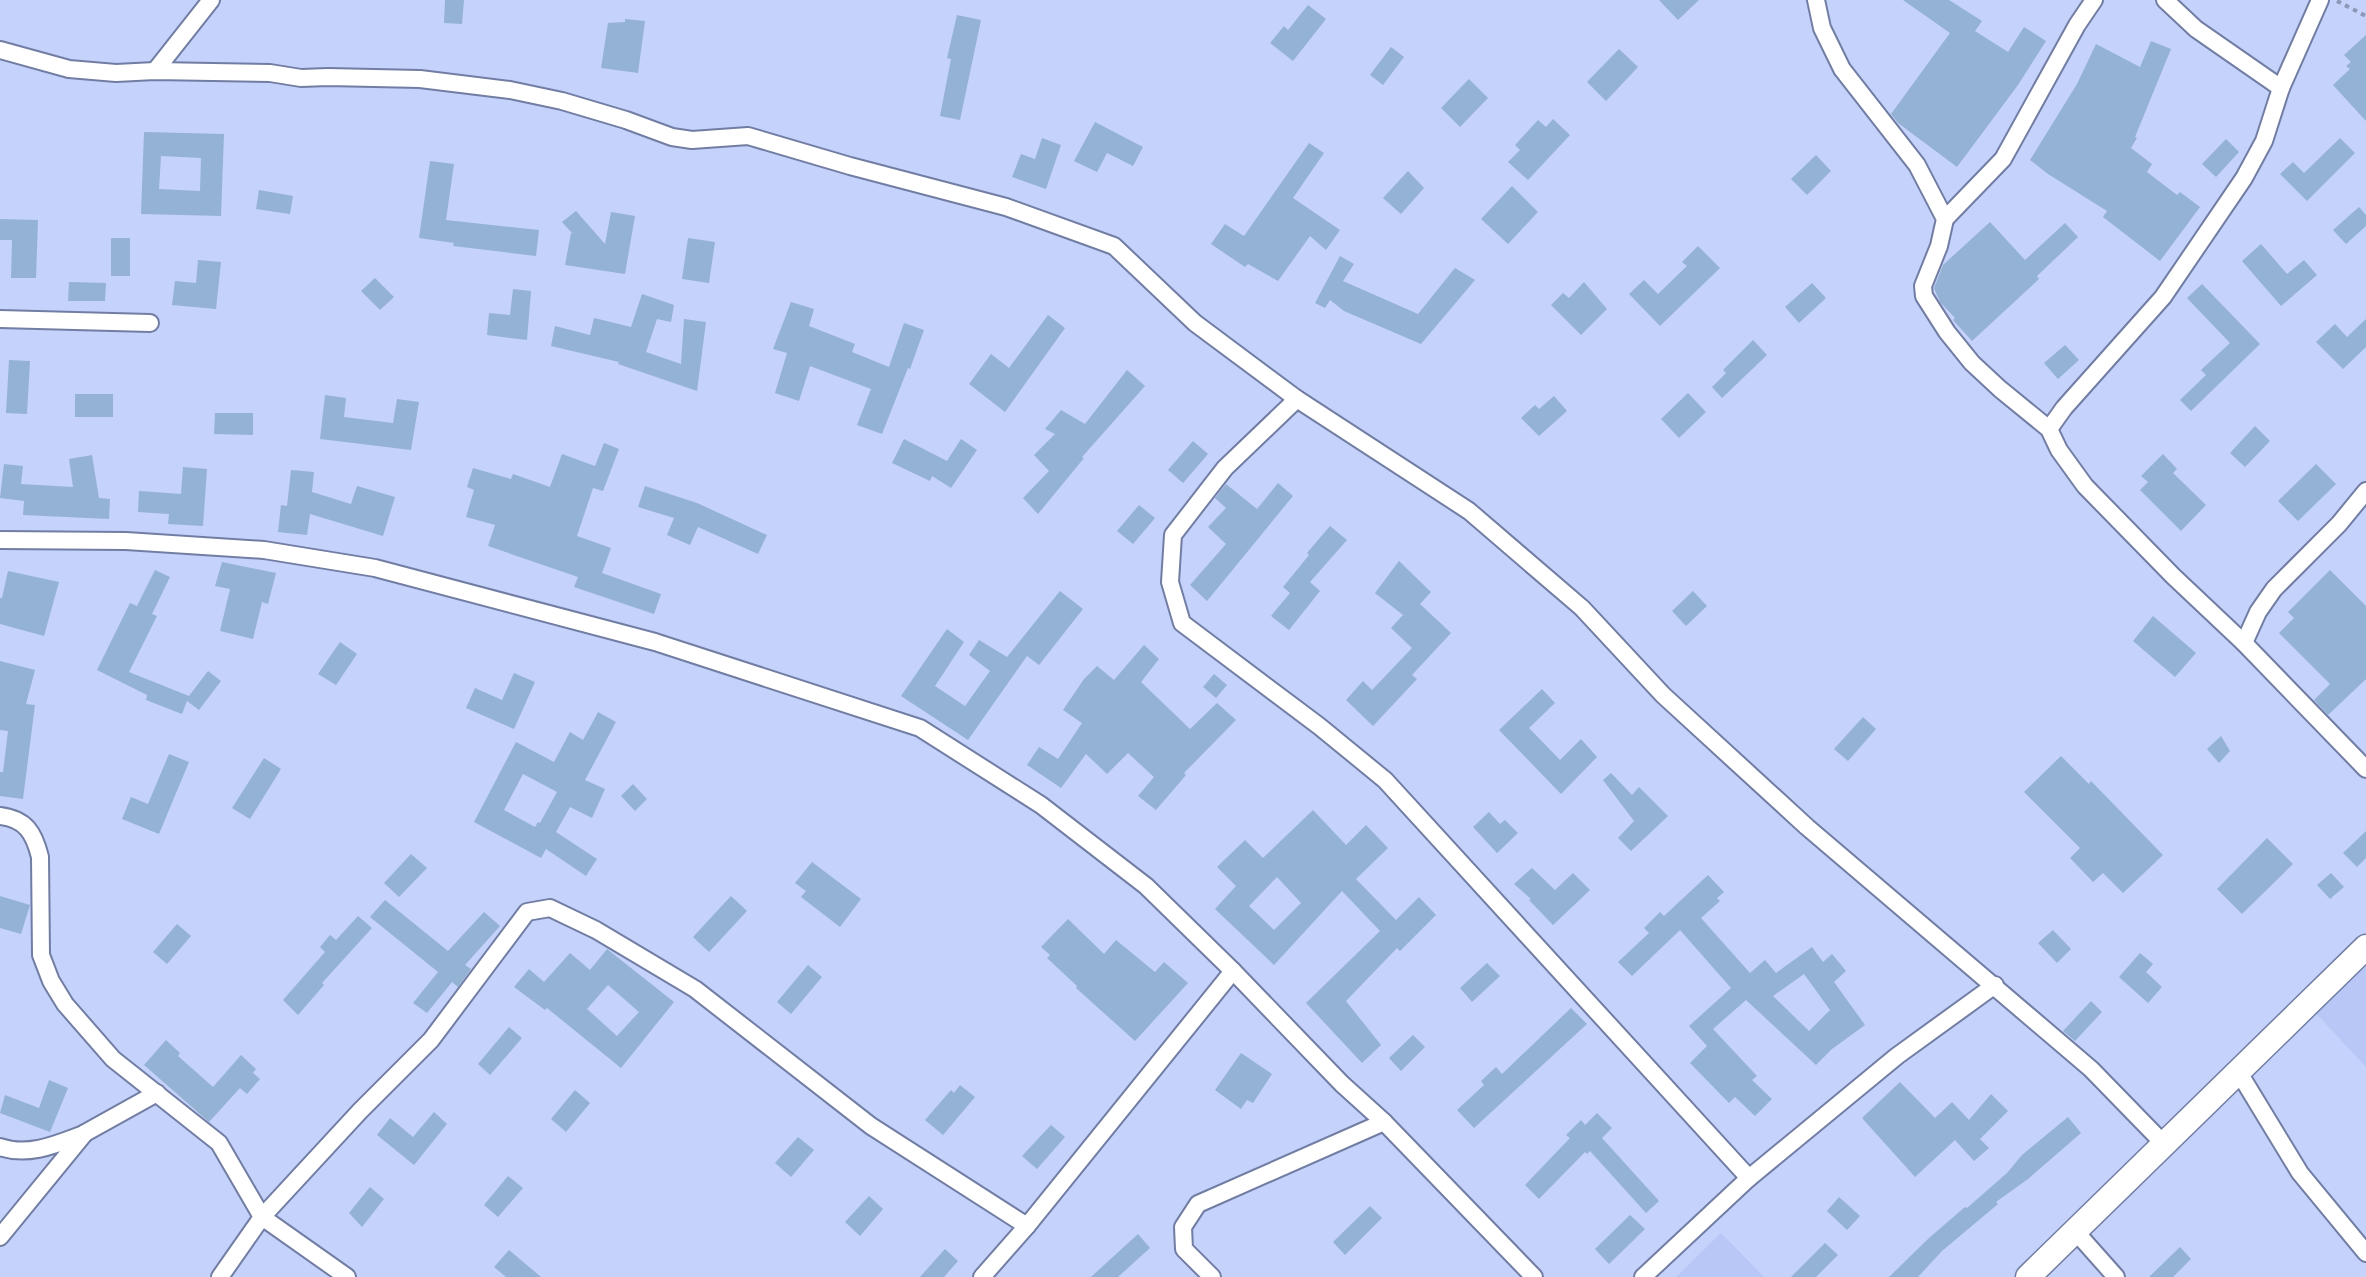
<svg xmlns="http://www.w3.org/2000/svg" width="2366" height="1277" viewBox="0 0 2366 1277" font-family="Ubuntu,sans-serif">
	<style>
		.built { fill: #b8c7f6 }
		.building { fill: #94b2d3; fill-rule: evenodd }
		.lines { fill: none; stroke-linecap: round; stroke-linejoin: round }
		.minor-casing { stroke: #717da2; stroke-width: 20 }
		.secondary-casing { stroke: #717da2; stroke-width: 27 }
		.path { stroke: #8d97b7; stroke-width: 4; stroke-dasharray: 4.5 4.5; stroke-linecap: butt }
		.minor { stroke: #fff; stroke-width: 16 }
		.secondary { stroke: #fff; stroke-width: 24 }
	</style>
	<rect width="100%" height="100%" fill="#c5d2fb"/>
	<g class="built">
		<path d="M2366 955V1067L2311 1008Z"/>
		<path d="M1721 1233 1764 1277H1675H1676Z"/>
	</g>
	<g class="building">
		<path d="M445 0H464L462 24 444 23Z"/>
		<path d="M1659 0H1699L1678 20Z"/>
		<path d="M1903 0H1949L1982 21 1975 31 2008 52 2024 27 2046 41 2018 85 1957 167 1898 123 1891 114 1950 33Z"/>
		<path d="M1308 5 1326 19 1293 61 1270 43 1284 26 1288 30Z"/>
		<path d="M957 15 981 20 960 120 940 116 951 59 947 58Z"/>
		<path d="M625 19 645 21 638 73 601 68 608 23 625 22Z"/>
		<path d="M2366 35V121L2333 85 2350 69 2346 66 2351 62 2344 55Z"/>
		<path d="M2151 41 2171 49 2135 137 2137 138 2131 148 2152 164 2147 172 2177 195 2180 192 2200 207 2160 261 2103 217 2107 211 2048 174 2030 160 2077 84 2096 44 2140 67Z"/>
		<path d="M1391 47 1404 57 1383 85 1370 75Z"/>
		<path d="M1619 49 1638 67 1606 101 1587 82Z"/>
		<path d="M1469 79 1488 98 1460 127 1441 108Z"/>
		<path d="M1553 119 1570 135 1528 180 1508 162 1520 150 1515 145 1538 120 1546 127Z"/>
		<path d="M1095 122 1143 147 1133 166 1107 153 1097 172 1074 161Z"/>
		<path d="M144 132 224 134 221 216 141 214ZM161 156 201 158 200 191 159 189Z"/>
		<path d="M1042 138 1061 145 1046 189 1012 177 1021 154 1035 159Z"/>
		<path d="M2340 138 2355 153 2307 201 2280 174 2293 162 2304 173Z"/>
		<path d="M2226 139 2239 152 2216 177 2202 164Z"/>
		<path d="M1309 143 1324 153 1293 198 1340 230 1326 250 1310 236 1278 281 1248 264 1245 267 1211 244 1225 224 1244 236Z"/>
		<path d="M1816 155 1831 171 1807 195 1791 179Z"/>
		<path d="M430 161 454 164 446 220 539 230 536 256 453 246 454 243 419 238Z"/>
		<path d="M1408 171 1424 188 1401 214 1383 198Z"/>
		<path d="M1512 186 1538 212 1508 244 1481 219Z"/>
		<path d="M259 190 293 196 290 214 256 209Z"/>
		<path d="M2359 207 2366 215V226L2346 244 2333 230Z"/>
		<path d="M576 211 605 244 611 212 635 216 625 274 565 265 571 233 573 234 562 222Z"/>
		<path d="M0 219 38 220 36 278H11L12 240H0Z"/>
		<path d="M1990 222 2025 260 2065 223 2078 237 2037 276 2039 279 1972 341 1953 320 1955 318 1940 302 1934 288 1943 265Z"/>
		<rect x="111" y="238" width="19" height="38"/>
		<path d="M688 238 715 242 709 283 682 279Z"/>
		<path d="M2261 244 2287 274 2304 260 2317 275 2281 306 2242 261Z"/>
		<path d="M1698 246 1720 268 1660 326 1629 294 1644 280 1658 294 1687 266 1682 262Z"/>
		<path d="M1340 256 1354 264 1343 281 1418 314 1455 268 1475 280 1421 344 1344 311 1330 300 1325 308 1315 303Z"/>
		<path d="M198 260 221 262 216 309 172 305 175 281 196 283Z"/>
		<path d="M375 278 394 297 380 310 361 291Z"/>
		<path d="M69 282 106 283 105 301H68Z"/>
		<path d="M1584 282 1607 309 1581 335 1551 305 1563 293 1569 298Z"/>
		<path d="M1812 283 1826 298 1799 323 1785 307Z"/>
		<path d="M2202 284 2260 344 2191 411 2180 400 2206 375 2201 370 2230 343 2187 298Z"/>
		<path d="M513 289 531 291 527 340 487 335 489 313 510 315Z"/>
		<path d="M642 294 674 305 671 322 657 319 646 352 681 364 684 319 706 322 697 391 618 364 619 362 551 346 555 326 590 335 594 318 631 327Z"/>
		<path d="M791 302 814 309 809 326 855 344 852 352 889 367 904 323 924 330 910 369 908 368 882 434 857 425 871 389 810 366 799 401 775 393 787 353 773 349Z"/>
		<path d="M1048 315 1065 328 1005 412 969 384 991 354 1009 368Z"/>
		<path d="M2366 319V347L2343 369 2316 342 2335 324 2347 337Z"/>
		<path d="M1753 340 1767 355 1722 398 1712 387 1726 373 1723 370Z"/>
		<path d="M2065 345 2079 360 2058 379 2044 363Z"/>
		<path d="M9 360 30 361 27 414 6 413Z"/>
		<path d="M1127 370 1145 386 1082 457 1084 458 1038 514 1023 498 1049 471 1034 455 1055 434 1045 429 1061 410 1085 424Z"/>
		<path d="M1688 393 1706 412 1679 438 1661 419Z"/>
		<rect x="75" y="394" width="38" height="23"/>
		<path d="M325 395 346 398 344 417 393 423 397 399 419 402 411 450 320 439Z"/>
		<path d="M1554 396 1567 411 1539 436 1521 418 1535 405 1539 409Z"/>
		<path d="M215 413H253V435L214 434Z"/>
		<path d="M2255 426 2270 441 2245 467 2230 453Z"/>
		<path d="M904 439 947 461 961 439 977 450 951 488 932 476 930 481 892 463Z"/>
		<path d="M1193 441 1208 454 1183 483 1168 470Z"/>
		<path d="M604 443 619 449 603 491 593 488 577 536 611 548 602 573 661 594 654 614 574 587 578 577 488 546 495 525 466 517 474 490 467 487 473 468 511 479 513 474 550 487 562 454 595 466Z"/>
		<path d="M2163 454 2177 469 2173 473 2206 505 2181 531 2140 490 2148 482 2141 476Z"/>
		<path d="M92 455 99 498 110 499 109 519 23 515 24 501 0 498 4 464 23 466 21 484 73 487 69 459Z"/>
		<path d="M2316 464 2336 484 2298 521 2278 501Z"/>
		<path d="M183 467 207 469 203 526 168 524 169 514 138 512 139 491 181 494Z"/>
		<path d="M291 470 314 472 312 492 351 504 357 486 395 497 383 536 310 514 307 535 278 532 281 505 287 506Z"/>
		<path d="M1278 483 1293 496 1207 601 1190 585 1226 544 1208 527 1226 508 1215 498 1226 484 1257 509Z"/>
		<path d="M645 486 697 503 767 535 758 554 698 527 690 545 667 535 674 518 638 507Z"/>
		<path d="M1139 505 1155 518 1133 544 1117 531Z"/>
		<path d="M1330 526 1347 540 1310 582 1320 591 1289 630 1271 616 1290 593 1283 587 1309 555 1307 553Z"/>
		<path d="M1399 561 1431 592 1420 604 1451 633 1412 675 1417 679 1373 726 1346 700 1363 681 1372 690 1412 648 1391 628 1403 615 1375 593Z"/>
		<path d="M222 562 276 573 268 604 262 602 253 639 220 631 230 589 215 586Z"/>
		<path d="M155 570 170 577 152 614 157 616 129 672 189 696 208 671 221 681 199 710 187 701 182 714 146 700 147 695 97 670 130 603 137 606Z"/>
		<path d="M2330 570 2366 606V679L2328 715 2314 700 2330 684 2279 633 2294 618 2288 612Z"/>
		<path d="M8 571 59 582 44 636 0 624V598H2Z"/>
		<path d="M1060 591 1083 609 1039 665 1027 656 968 740 901 696 947 629 964 642 935 686 965 706 990 671 969 655 979 640 1007 657Z"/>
		<path d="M1693 591 1707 606 1686 626 1672 611Z"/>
		<path d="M2153 616 2196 653 2175 677 2133 641Z"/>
		<path d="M340 642 357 654 336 685 318 674Z"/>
		<path d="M1144 645 1159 659 1141 682 1190 729 1217 703 1236 720 1184 773 1186 775 1156 810 1138 796 1154 777 1128 753 1107 774 1086 754 1061 788 1027 765 1039 747 1058 759 1082 723 1063 710 1084 679 1097 666 1114 680Z"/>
		<path d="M0 661 35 670 26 704 35 705 23 799 0 796V772H3L8 731 0 730Z"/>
		<path d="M514 673 535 682 514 729 466 708 475 688 502 700Z"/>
		<path d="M1214 674 1227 685 1216 698 1203 687Z"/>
		<path d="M1542 689 1555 703 1529 728 1560 760 1581 739 1597 757 1561 794 1499 730Z"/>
		<path d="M598 712 616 722 585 780 605 789 592 818 570 807 556 832 597 859 586 876 546 849 541 858 474 822 516 742 554 762 570 732 583 740ZM523 774 557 792 540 823 538 822 535 827 504 810Z"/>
		<path d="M1863 717 1876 729 1848 761 1834 749Z"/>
		<path d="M2221 736 2230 751 2219 763 2207 749Z"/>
		<path d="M169 754 189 762 159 834 122 819 131 797 148 804Z"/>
		<path d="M2061 756 2089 784 2091 781 2163 855 2123 893 2103 873 2093 882 2070 858 2080 848 2024 792Z"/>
		<path d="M264 758 281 769 250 819 232 808Z"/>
		<path d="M1611 773 1632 795 1639 787 1668 816 1631 851 1618 838 1634 821 1603 780Z"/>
		<path d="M633 784 647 799 635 811 621 796Z"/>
		<path d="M1313 810 1346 845 1366 825 1388 848 1356 879 1396 920 1419 897 1436 915 1400 951 1397 948 1346 1001 1381 1045 1362 1063 1306 1003 1380 931 1342 891 1274 965 1215 909 1236 886 1217 867 1245 840 1263 858ZM1277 877 1301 903 1274 930 1249 906Z"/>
		<path d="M1489 812 1500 824 1505 820 1518 833 1497 853 1473 827Z"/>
		<path d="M2366 831V858L2357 867 2343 853Z"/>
		<path d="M2267 838 2293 864 2242 914 2217 889Z"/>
		<path d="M411 854 427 868 399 897 384 883Z"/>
		<path d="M812 862 861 899 840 927 801 897 806 891 795 883Z"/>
		<path d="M1532 868 1555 890 1573 873 1590 890 1553 925 1529 900 1531 899 1514 884Z"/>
		<path d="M2331 873 2344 887 2330 899 2317 885Z"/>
		<path d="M1708 875 1724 892 1717 898 1720 901 1701 918 1750 973 1765 960 1776 973 1812 947 1823 962 1832 954 1846 971 1834 982 1865 1025 1832 1049 1816 1065 1746 1000 1713 1029 1757 1076 1752 1080 1772 1099 1755 1116 1735 1097 1729 1103 1690 1063 1707 1046 1689 1026 1731 988 1680 930 1632 976 1618 962 1649 933 1644 928 1660 912 1664 916ZM1804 974 1830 1010 1809 1031 1773 996Z"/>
		<path d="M0 896 30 905 21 934 0 928Z"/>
		<path d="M731 896 747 911 709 952 693 937Z"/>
		<path d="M385 900 448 951 484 912 500 926 465 965 471 969 458 987 452 982 427 1013 413 1003 438 972 370 917Z"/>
		<path d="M358 916 372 928 322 983 324 985 298 1015 283 1000 325 952 320 947 330 935 336 940Z"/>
		<path d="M1068 919 1104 954 1116 940 1155 972 1164 962 1188 983 1135 1041 1076 988 1077 986 1047 958 1050 955 1041 947Z"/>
		<path d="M177 924 191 936 167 964 153 952Z"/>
		<path d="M2053 930 2071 949 2057 963 2038 943Z"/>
		<path d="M607 949 674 1002 621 1068 547 1008 545 1010 514 987 529 969 544 982 570 953 590 970ZM608 985 639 1012 617 1036 587 1009Z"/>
		<path d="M2140 953 2153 964 2146 972 2162 987 2148 1003 2119 977Z"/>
		<path d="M1487 963 1500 976 1472 1002 1460 988Z"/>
		<path d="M808 965 822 977 791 1014 777 1002Z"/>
		<path d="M2091 1001 2102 1012 2075 1041 2063 1031Z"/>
		<path d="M1571 1008 1587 1024 1474 1128 1457 1110 1484 1085 1481 1081 1496 1067 1502 1074Z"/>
		<path d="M509 1027 522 1038 490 1075 478 1064Z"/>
		<path d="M1413 1035 1425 1047 1401 1071 1389 1058Z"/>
		<path d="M166 1040 180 1053 178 1056 213 1087 241 1055 256 1069 253 1073 260 1079 247 1094 240 1088 209 1122 144 1065Z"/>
		<path d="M1241 1053 1272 1074 1253 1103 1247 1100 1241 1109 1215 1090Z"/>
		<path d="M49 1080 68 1088 50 1132 0 1113 5 1095 39 1108Z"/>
		<path d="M1900 1082 1935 1118 1952 1102 1969 1120 1991 1094 2008 1111 1980 1139 1989 1148 1974 1161 1955 1140 1915 1177 1862 1118Z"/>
		<path d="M960 1085 975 1097 943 1135 925 1120 951 1090 954 1093Z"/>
		<path d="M575 1090 590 1103 566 1132 551 1119Z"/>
		<path d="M434 1112 447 1124 414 1165 377 1135 390 1118 413 1137Z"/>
		<path d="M1597 1113 1612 1128 1602 1138 1659 1201 1646 1213 1590 1151 1587 1154 1585 1152 1539 1199 1525 1185 1570 1138 1566 1135 1581 1120 1585 1125Z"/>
		<path d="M2068 1117 2081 1133 2028 1179 1996 1202 1998 1204 1942 1251 1918 1277H1889L1929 1238 1965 1207 1967 1208 2007 1173 2022 1155Z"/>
		<path d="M1051 1125 1065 1137 1037 1169 1022 1156Z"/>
		<path d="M798 1137 814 1150 791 1177 775 1163Z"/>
		<path d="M508 1176 523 1188 498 1217 484 1205Z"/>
		<path d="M370 1187 384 1199 362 1227 349 1213Z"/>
		<path d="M869 1196 883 1209 860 1236 845 1222Z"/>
		<path d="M1839 1197 1860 1216 1847 1230 1827 1211Z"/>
		<path d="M1370 1206 1382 1218 1345 1255 1333 1242Z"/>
		<path d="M1630 1215 1645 1229 1609 1264 1595 1249Z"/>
		<path d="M1138 1234 1150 1248 1118 1277H1091Z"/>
		<path d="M1825 1243 1838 1255 1816 1277H1791Z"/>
		<path d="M2180 1247 2191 1259 2173 1277H2149Z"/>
		<path d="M945 1249 958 1261 944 1277H920Z"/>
		<path d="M509 1250 541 1277H506L494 1267Z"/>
	</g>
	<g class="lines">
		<g class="minor-casing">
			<g id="minor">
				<path d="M1816 0 1822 28 1842 69 1917 165 1945 219 1939 246 1923 286 1924 296 1947 332 1972 363 2000 389 2049 429 2059 450 2085 486 2173 576 2244 643 2366 769"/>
				<path d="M0 50 69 69 116 73 155 71 270 73 301 78 328 77 420 79 510 90 562 101 626 120 672 137 692 140 748 136 850 166 1006 207 1114 246 1195 323 1297 399 1469 511 1582 608 1663 695 1807 827 2091 1069 2164 1144"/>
				<path d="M155 71 211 0"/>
				<path d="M2281 88 2320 0"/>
				<path d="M1945 219 2003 159 2077 25 2094 0"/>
				<path d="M0 319 150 323"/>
				<path d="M1297 399 1225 468 1173 535 1170 582 1182 623 1319 726 1385 780 1749 1178"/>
				<path d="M2049 429 2064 408 2163 297 2244 178 2264 141 2281 88 2196 29 2165 0"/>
				<path d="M0 540 126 541 264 550 375 568 655 642 920 728 1041 805 1146 886 1233 971 1342 1084 1384 1122 1534 1277"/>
				<path d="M2244 643 2258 612 2274 589 2339 524 2366 491"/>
				<path d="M0 816C26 819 34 833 40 857L41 955 51 981 65 1004 113 1059 219 1143 262 1217 347 1277"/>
				<path d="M2238 1071 2300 1173 2366 1253"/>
				<path d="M0 1147C29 1157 57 1144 84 1134"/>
				<path d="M2076 1232 2116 1277"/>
				<path d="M0 1237 85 1133 157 1093"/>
				<path d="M220 1277 262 1217 360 1111 431 1040 527 912 550 908 596 930 695 989 871 1126 1027 1226"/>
				<path d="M982 1277 1027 1226 1233 971"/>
				<path d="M1212 1277 1184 1249 1183 1227 1198 1204 1384 1122"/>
				<path d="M1643 1277 1749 1178 1897 1056 1995 985"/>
			</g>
		</g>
		<g class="secondary-casing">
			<path id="secondary" d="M2028 1277 2366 947"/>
		</g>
		<path class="path" d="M2337 1 2366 16"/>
		<use href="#minor" class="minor"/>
		<use href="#secondary" class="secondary"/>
	</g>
</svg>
